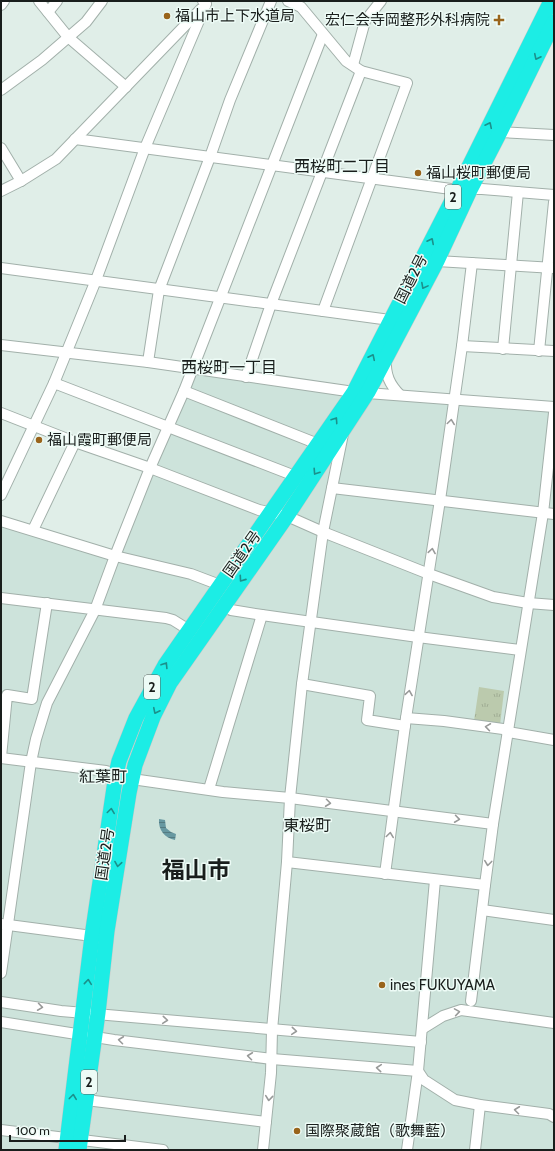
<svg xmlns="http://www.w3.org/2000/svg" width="555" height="1151" viewBox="0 0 555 1151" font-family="Cabin,'Noto Sans JP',sans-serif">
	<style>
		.built { fill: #cde3db }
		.park { fill: url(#park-tufts) }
		.water { fill: url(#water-rules) }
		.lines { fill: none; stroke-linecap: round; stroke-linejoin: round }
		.minor-casing { stroke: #a2b0aa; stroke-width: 12 }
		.highway-casing { stroke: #c8c9c9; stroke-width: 16 }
		.minor { stroke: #fff; stroke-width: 10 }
		.highway { stroke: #1cede5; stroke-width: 15 }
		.oneway { stroke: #1b908b }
		.oneway2 { stroke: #989a99 }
		.poi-dot { fill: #99641b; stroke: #edfbf6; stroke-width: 1.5 }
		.labels { text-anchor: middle; stroke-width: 3; stroke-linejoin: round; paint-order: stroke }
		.shield { fill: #edfbf6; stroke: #59605d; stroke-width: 1 }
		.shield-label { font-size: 14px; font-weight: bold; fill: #191e1c }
		.poi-label { font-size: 15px; fill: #191e1c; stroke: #edfbf6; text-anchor: start }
		.street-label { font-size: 15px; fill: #191e1c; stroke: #edfbf6 }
		.neighbourhood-label { font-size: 16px; fill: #191e1c; stroke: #edfbf6 }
		.town-label { font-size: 23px; font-weight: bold; fill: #191e1c; stroke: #edfbf6 }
	</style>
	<defs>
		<pattern id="park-tufts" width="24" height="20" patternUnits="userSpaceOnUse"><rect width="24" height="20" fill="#bbcaad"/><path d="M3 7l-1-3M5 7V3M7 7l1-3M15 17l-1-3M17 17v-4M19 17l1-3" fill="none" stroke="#a0ad94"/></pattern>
		<pattern id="water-rules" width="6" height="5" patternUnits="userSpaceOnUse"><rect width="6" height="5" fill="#6798a1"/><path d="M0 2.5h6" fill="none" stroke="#547b82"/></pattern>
	</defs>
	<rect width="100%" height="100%" fill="#e0eee8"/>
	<path class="built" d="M195 370 400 395 554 406V1150H1V522L117 554Z"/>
	<path class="park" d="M479 687 504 691 500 725 474 721Z"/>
	<path class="water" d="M159 819 165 820 166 828 171 832 176 834 175 840C165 838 158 830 159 819Z"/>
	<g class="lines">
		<g class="minor-casing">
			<g id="minor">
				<path d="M39 1 68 37 126 87"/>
				<path d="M288 1 301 7 346 61 361 71 407 83 323 311"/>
				<path d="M1 5 4 1"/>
				<path d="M48 12 57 1"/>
				<path d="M353 65 365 21 381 1"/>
				<path d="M1 90 42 60 86 22 102 1"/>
				<path d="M500 132 554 135"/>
				<path d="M75 139 451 189H482L554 195"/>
				<path d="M1 148 21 181"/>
				<path d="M1 191 21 181 56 159 201 9"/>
				<path d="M437 261 554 268"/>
				<path d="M1 268 390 320"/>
				<path d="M1 345 148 362 354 392 554 407"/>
				<path d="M462 346 554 351"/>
				<path d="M503 349 518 192"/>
				<path d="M539 351 554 202"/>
				<path d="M386 360C385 375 390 385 400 395"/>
				<path d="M148 362 159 290 210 157 230 100 271 1"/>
				<path d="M246 377 271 304 361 71"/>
				<path d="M54 383 295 476"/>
				<path d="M184 391 318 444"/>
				<path d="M1 413 75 442 150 468 259 510 287 516 323 532 429 574 493 597 528 603 554 605"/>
				<path d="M332 488 554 514"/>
				<path d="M1 495 54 383 96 280 145 148 206 4 203 1"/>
				<path d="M1 521 115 556 191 574 220 585"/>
				<path d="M33 530 75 442"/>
				<path d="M1 598 166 618 173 620 189 630"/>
				<path d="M224 605 231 610 262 615 418 637 520 650"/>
				<path d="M302 684 370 696 367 720 405 726"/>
				<path d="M406 718 444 721 503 729 508 732 554 740"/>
				<path d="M1 757 7 695 32 699 47 603"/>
				<path d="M1 758 106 771 132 779 223 792 290 798 493 824"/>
				<path d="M209 789 262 615"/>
				<path d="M287 862 485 885 493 824 543 513 554 413"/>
				<path d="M385 874 406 718 440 500 462 346 472 263"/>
				<path d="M482 910 554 920"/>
				<path d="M1 924 92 936"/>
				<path d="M1 973 31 762 36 739 47 703 95 610 115 556 150 468 184 391 323 34"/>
				<path d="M471 1001 485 885"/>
				<path d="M1 1002 61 1011 421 1042"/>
				<path d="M1 1022 114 1040 272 1059 418 1071 424 1080 455 1100 480 1105 549 1114 554 1117"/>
				<path d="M422 1029 443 1016 461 1010 554 1023"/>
				<path d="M86 1100 266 1122"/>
				<path d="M1 1130 163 1150"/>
				<path d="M263 1150 271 1073 272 1030 287 862 290 798 302 684 323 532 343 434"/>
				<path d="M407 1150 418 1071 435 880"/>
				<path d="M475 1150 480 1105"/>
			</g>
		</g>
		<g class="highway-casing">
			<g id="highway">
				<path d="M66 1150 92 936 116 774 119 761 136 718 165 665 354 392 458 189 551 1"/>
				<path d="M79 1150 98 1013 107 931 129 793 135 765 153 717 170 683 287 516 368 392 437 261 470 190 500 132 554 22"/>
			</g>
		</g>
		<use href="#minor" class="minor"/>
		<use href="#highway" class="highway"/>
	</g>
	<defs><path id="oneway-chevron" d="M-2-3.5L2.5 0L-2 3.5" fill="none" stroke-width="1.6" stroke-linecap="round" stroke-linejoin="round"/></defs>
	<g class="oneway">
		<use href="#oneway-chevron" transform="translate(537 57) rotate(116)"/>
		<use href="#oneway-chevron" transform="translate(489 125) rotate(-64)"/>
		<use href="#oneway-chevron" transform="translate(431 241) rotate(-63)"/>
		<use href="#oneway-chevron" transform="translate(424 286) rotate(118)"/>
		<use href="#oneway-chevron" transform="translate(372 357) rotate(-64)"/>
		<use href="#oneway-chevron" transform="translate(335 420) rotate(-56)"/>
		<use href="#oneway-chevron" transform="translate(316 472) rotate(123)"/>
		<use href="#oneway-chevron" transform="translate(242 579) rotate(125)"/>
		<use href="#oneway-chevron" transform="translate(165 665) rotate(-58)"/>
		<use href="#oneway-chevron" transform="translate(156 711) rotate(116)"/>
		<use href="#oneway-chevron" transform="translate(111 811) rotate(-82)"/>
		<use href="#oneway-chevron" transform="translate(118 864) rotate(99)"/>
		<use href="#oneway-chevron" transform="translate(88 982) rotate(-84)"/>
		<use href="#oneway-chevron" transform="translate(73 1097) rotate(-83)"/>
	</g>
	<g class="oneway2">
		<use href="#oneway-chevron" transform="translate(451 422) rotate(-82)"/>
		<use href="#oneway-chevron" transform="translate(432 551) rotate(-81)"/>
		<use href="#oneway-chevron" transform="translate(409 693) rotate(-81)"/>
		<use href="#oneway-chevron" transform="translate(488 727) rotate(-172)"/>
		<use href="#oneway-chevron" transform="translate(328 803) rotate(7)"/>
		<use href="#oneway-chevron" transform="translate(457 819) rotate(8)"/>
		<use href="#oneway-chevron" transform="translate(390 835) rotate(-82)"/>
		<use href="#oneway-chevron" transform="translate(488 863) rotate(97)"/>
		<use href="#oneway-chevron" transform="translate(40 1007) rotate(8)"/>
		<use href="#oneway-chevron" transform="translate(457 1012) rotate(-9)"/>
		<use href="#oneway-chevron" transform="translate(165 1020) rotate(5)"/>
		<use href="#oneway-chevron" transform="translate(294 1031) rotate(5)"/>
		<use href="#oneway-chevron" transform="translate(121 1040) rotate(-173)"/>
		<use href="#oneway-chevron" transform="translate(250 1056) rotate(-173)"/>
		<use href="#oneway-chevron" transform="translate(379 1068) rotate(-175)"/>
		<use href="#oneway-chevron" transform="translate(269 1098) rotate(96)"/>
		<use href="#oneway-chevron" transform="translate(517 1110) rotate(-173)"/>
	</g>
	<g class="poi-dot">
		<circle cx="167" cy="16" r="4"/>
		<path d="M497 14h4v4h4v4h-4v4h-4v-4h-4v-4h4z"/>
		<circle cx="418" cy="173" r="4"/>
		<circle cx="39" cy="440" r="4"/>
		<circle cx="382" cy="985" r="4"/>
		<circle cx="297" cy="1131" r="4"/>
	</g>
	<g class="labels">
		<g class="shield">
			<rect x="445" y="185" width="16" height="24" rx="3"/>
			<rect x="144" y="675" width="16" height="24" rx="3"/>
			<rect x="81" y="1070" width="16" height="24" rx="3"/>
		</g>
		<g class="shield-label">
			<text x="453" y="202">2</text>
			<text x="152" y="692">2</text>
			<text x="89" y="1087">2</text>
		</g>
		<g class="poi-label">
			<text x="175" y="21">福山市上下水道局</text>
			<text x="490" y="25" text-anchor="end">宏仁会寺岡整形外科病院</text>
			<text x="426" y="178">福山桜町郵便局</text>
			<text x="47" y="445">福山霞町郵便局</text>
			<text x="390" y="990">ines FUKUYAMA</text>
			<text x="305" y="1136">国際聚蔵館（歌舞藍）</text>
		</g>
		<g class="street-label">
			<text transform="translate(411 279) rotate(-63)" y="5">国道2号</text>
			<text transform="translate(242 554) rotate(-55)" y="5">国道2号</text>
			<text transform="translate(105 854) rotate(-82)" y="5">国道2号</text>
		</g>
		<g class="neighbourhood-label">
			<text x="342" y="172">西桜町二丁目</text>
			<text x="229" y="373">西桜町一丁目</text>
			<text x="103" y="782">紅葉町</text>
			<text x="307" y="831">東桜町</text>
		</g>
		<g class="town-label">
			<text x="196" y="878">福山市</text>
		</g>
	</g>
	<rect width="555" height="1151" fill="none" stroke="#191e1c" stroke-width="4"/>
	<path d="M10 1135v6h115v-6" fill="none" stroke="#191e1c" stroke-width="2"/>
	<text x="16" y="1135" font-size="12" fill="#191e1c" stroke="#edfbf6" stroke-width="3" paint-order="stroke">100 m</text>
</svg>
